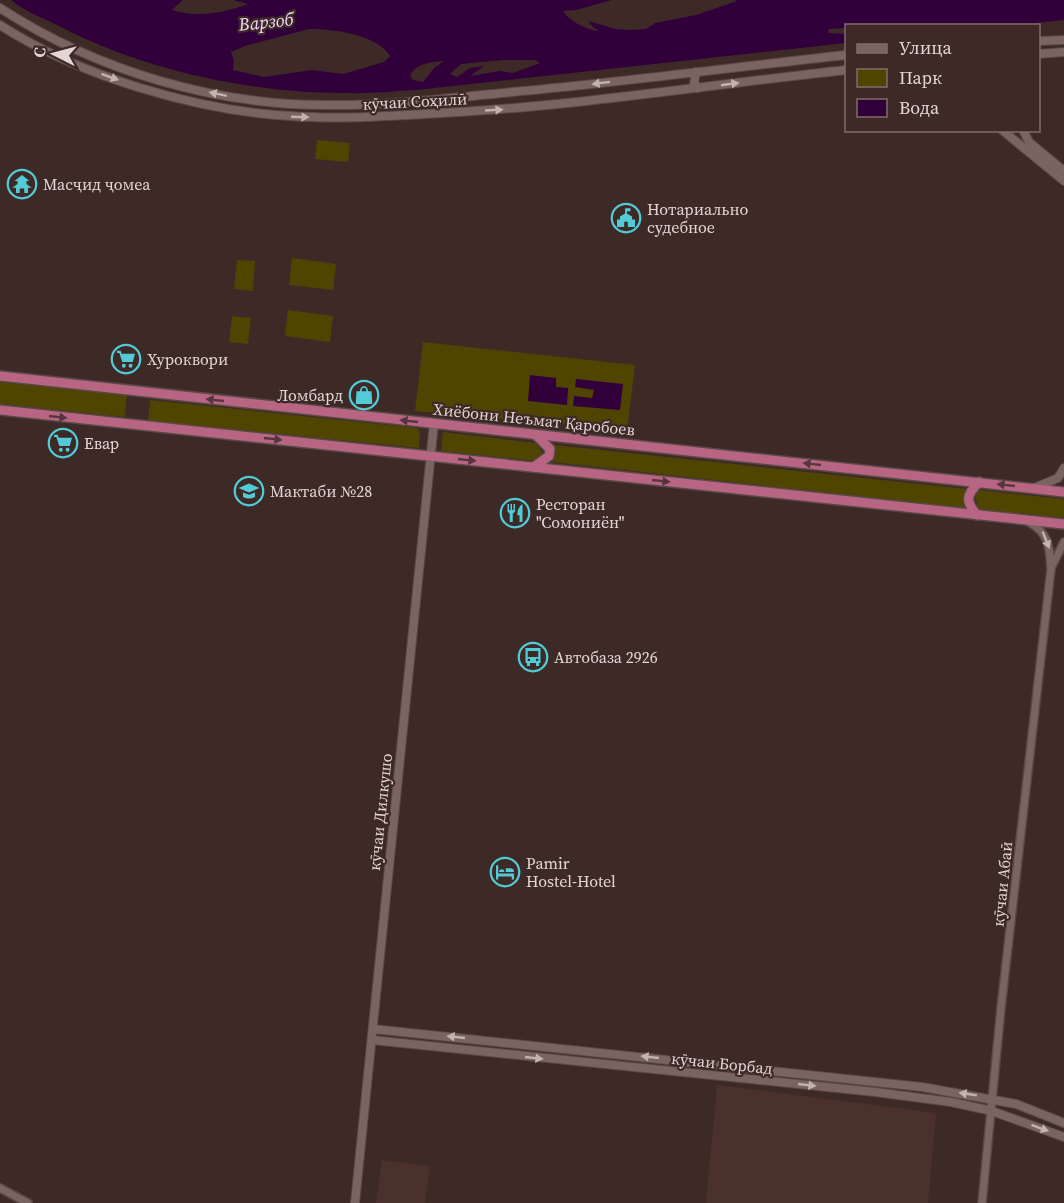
<svg xmlns="http://www.w3.org/2000/svg" width="1064" height="1203" viewBox="0 0 1064 1203" font-family="'Source Serif 4',serif">
	<style>
		.built { fill: #4b312c }
		.green { fill: #4f4500 }
		.water { fill: #31003a; fill-rule: evenodd }
		.lines { fill: none; stroke-linecap: round; stroke-linejoin: round }
		.tertiary-casing { stroke: #584946; stroke-width: 10 }
		.secondary-casing { stroke: #584946; stroke-width: 10 }
		.trunk-casing { stroke: #584946; stroke-width: 12 }
		.tertiary { stroke: #7a645f; stroke-width: 7 }
		.secondary { stroke: #7a645f; stroke-width: 8 }
		.trunk { stroke: #b86584; stroke-width: 9 }
		.oneway { fill: #c3b3b0 }
		.oneway2 { fill: #56363a }
		.labels { text-anchor: middle; stroke-width: 4.5; stroke-linejoin: round; paint-order: stroke }
		.street-label { font-size: 16px; fill: #e2d5d3; stroke: #3d2a27 }
		.poi-label { font-size: 16px; fill: #e2d5d3; stroke: #3d2a27; text-anchor: start }
		.water-label { font-size: 18px; font-style: italic; fill: #f6d8fc; stroke: #3d2a27 }
	</style>
	<rect width="100%" height="100%" fill="#3d2a27"/>
	<g class="built">
		<path d="M717 1085 936 1113 928 1203H706Z"/>
		<path d="M382 1160 430 1166 425 1203H376Z"/>
	</g>
	<g class="green">
		<path d="M317 140 350 143 348 162 315 159Z"/>
		<path d="M292 258 336 264 333 290 289 285Z"/>
		<path d="M237 260 255 261 253 291 234 289Z"/>
		<path d="M288 310 333 316 330 342 285 336Z"/>
		<path d="M232 316 251 318 248 344 229 342Z"/>
		<path d="M423 342 635 365 627 430 415 411Z"/>
		<path d="M0 382 127 395 125 417 0 404Z"/>
		<path d="M150 400 417 428 420 432 419 448 148 421Z"/>
		<path d="M443 432 536 443 542 452 541 457 537 461 441 451Z"/>
		<path d="M554 445 967 489 964 495 965 508 552 462Z"/>
		<path d="M979 490 1064 499V518L979 509 975 498Z"/>
	</g>
	<g class="water">
		<path d="M11 0H183L172 10C196 18 224 13 248 4L233 0H612L576 10 563 11C569 21 587 30 599 31L592 26 588 21 616 29 631 30 646 29 655 23 696 15 737 1 735 0H1064V20L1006 26H846V28L829 29 828 33 846 34V43L416 90C393 91 370 94 347 93 251 93 145 71 59 26 43 18 24 11 11 0ZM309 29C334 29 376 34 390 56L384 62 343 74 312 70 264 77 233 70 234 61 231 52 245 46ZM504 60H535L540 63 513 73 500 71 470 76 484 66 470 68 457 77 450 74 461 64ZM444 61 434 68 423 82 413 80 410 75C417 63 432 62 444 61Z"/>
		<path d="M530 375 556 378V387L568 388 567 405 528 401Z"/>
		<path d="M576 379 623 384 620 410 573 406 574 396 592 398 594 390 575 387Z"/>
	</g>
	<g class="lines">
		<g class="tertiary-casing">
			<g id="tertiary">
				<path d="M1052 566 1064 542"/>
				<path d="M0 1188 28 1203"/>
				<path d="M982 1203 1001 1008 1051 569C1049 545 1050 535 1029 522"/>
			</g>
		</g>
		<g class="secondary-casing">
			<g id="secondary">
				<path d="M0 8C97 71 216 106 331 105 392 105 452 98 512 92 624 82 735 67 846 55"/>
				<path d="M0 25C79 76 197 111 291 116 347 120 403 115 459 112 589 104 717 84 846 70"/>
				<path d="M1038 41 1064 40"/>
				<path d="M1038 54 1064 52"/>
				<path d="M696 72 694 83 698 88"/>
				<path d="M1002 130 1064 181"/>
				<path d="M1023 130 1029 142 1064 171"/>
				<path d="M1034 488 1058 478 1064 468"/>
				<path d="M373 1029 922 1087 1016 1104 1064 1123"/>
				<path d="M372 1040 875 1092 951 1102 992 1111 1064 1137"/>
				<path d="M355 1203 434 423"/>
			</g>
		</g>
		<g class="trunk-casing">
			<g id="trunk">
				<path d="M0 376 1064 492"/>
				<path d="M0 410 1064 524"/>
				<path d="M534 467 549 456 550 449 536 435"/>
				<path d="M977 515C965 501 966 495 979 482"/>
			</g>
		</g>
		<use href="#tertiary" class="tertiary"/>
		<use href="#secondary" class="secondary"/>
		<use href="#trunk" class="trunk"/>
	</g>
	<defs><path id="oneway-solid" d="M-6-.8H1V-3.2L6.5 0L1 3.2V.8H-6Z" transform="scale(1.5)"/></defs>
	<g class="oneway">
		<use href="#oneway-solid" transform="translate(110 77) rotate(20)"/>
		<use href="#oneway-solid" transform="translate(601 83) rotate(173)"/>
		<use href="#oneway-solid" transform="translate(730 84) rotate(-8)"/>
		<use href="#oneway-solid" transform="translate(218 94) rotate(-168)"/>
		<use href="#oneway-solid" transform="translate(494 110) rotate(-3)"/>
		<use href="#oneway-solid" transform="translate(300 117) rotate(2)"/>
		<use href="#oneway-solid" transform="translate(1046 540) rotate(68)"/>
		<use href="#oneway-solid" transform="translate(456 1037) rotate(-174)"/>
		<use href="#oneway-solid" transform="translate(650 1057) rotate(-174)"/>
		<use href="#oneway-solid" transform="translate(534 1058) rotate(6)"/>
		<use href="#oneway-solid" transform="translate(807 1085) rotate(6)"/>
		<use href="#oneway-solid" transform="translate(968 1094) rotate(-171)"/>
		<use href="#oneway-solid" transform="translate(1040 1128) rotate(20)"/>
	</g>
	<g class="oneway2">
		<use href="#oneway-solid" transform="translate(215 400) rotate(-174)"/>
		<use href="#oneway-solid" transform="translate(58 417) rotate(6)"/>
		<use href="#oneway-solid" transform="translate(409 421) rotate(-174)"/>
		<use href="#oneway-solid" transform="translate(273 439) rotate(6)"/>
		<use href="#oneway-solid" transform="translate(467 460) rotate(6)"/>
		<use href="#oneway-solid" transform="translate(812 464) rotate(-174)"/>
		<use href="#oneway-solid" transform="translate(661 481) rotate(6)"/>
		<use href="#oneway-solid" transform="translate(1006 485) rotate(-174)"/>
	</g>
	<defs>
		<g id="temple-ring" transform="scale(1.5)"><circle r="9.5" fill="#3d2a27" stroke="#52cbd7" stroke-width="1.5"/><path d="M0-6L5-2H3V0L6.5 2.5H4V6H1.5V3h-3V6H-4V2.5H-6.5L-3 0V-2H-5Z" fill="#52cbd7"/></g>
		<g id="civic-ring" transform="scale(1.5)"><circle r="9.5" fill="#3d2a27" stroke="#52cbd7" stroke-width="1.5"/><path d="M-.6-6.5H3V-4.5H.6V-3L4-1V1h2V6H-6V1h2V-1L-.6-3ZM-1.2 2.5V6h2.4V2.5Z" fill="#52cbd7"/></g>
		<g id="supermarket-ring" transform="scale(1.5)"><circle r="9.5" fill="#3d2a27" stroke="#52cbd7" stroke-width="1.5"/><path d="M-6-5.5h2.5l.6 2H6L4.5 2H-2.5L-4.4-4H-6ZM-1.5 3.2a1.3 1.3 0 1 0 .1 0ZM3 3.2a1.3 1.3 0 1 0 .1 0Z" fill="#52cbd7"/></g>
		<g id="shop-ring" transform="scale(1.5)"><circle r="9.5" fill="#3d2a27" stroke="#52cbd7" stroke-width="1.5"/><path d="M-5-2.5h2.3a2.7 3.5 0 0 1 5.4 0H5L5.5 6h-11ZM-1.5-2.5h3a1.5 2.3 0 0 0-3 0Z" fill="#52cbd7"/></g>
		<g id="school-ring" transform="scale(1.5)"><circle r="9.5" fill="#3d2a27" stroke="#52cbd7" stroke-width="1.5"/><path d="M0-5L7-2L0 1L-7-2ZM-4 1L0 2.5L4 1V4Q0 6-4 4Z" fill="#52cbd7"/></g>
		<g id="restaurant-ring" transform="scale(1.5)"><circle r="9.5" fill="#3d2a27" stroke="#52cbd7" stroke-width="1.5"/><path d="M-5-6h1v4h1v-4h1v4h1v-4h1v5L-1.5 .5V6h-2V.5L-5-1ZM5-6V6H3V1.5H1.5Q1.5-4 5-6Z" fill="#52cbd7"/></g>
		<g id="bus-ring" transform="scale(1.5)"><circle r="9.5" fill="#3d2a27" stroke="#52cbd7" stroke-width="1.5"/><path d="M-5-6H5V4H4V6H2V4H-2V6H-4V4H-5ZM-3.5-4V0h7V-4ZM-3.5 1.2v1.5H-2V1.2ZM2 1.2v1.5H3.5V1.2Z" fill="#52cbd7"/></g>
		<g id="hotel-ring" transform="scale(1.5)"><circle r="9.5" fill="#3d2a27" stroke="#52cbd7" stroke-width="1.5"/><path d="M-6-4.5h1.5V1H6V5H4.5V3h-9V5H-6ZM-4 0a1.8 1.8 0 1 1 3.6 0ZM.5 0V-2.5h3Q6-2.5 6 0Z" fill="#52cbd7"/></g>
	</defs>
	<g fill-rule="evenodd">
		<use href="#temple-ring" x="22" y="184"/>
		<use href="#civic-ring" x="626" y="218"/>
		<use href="#supermarket-ring" x="126" y="359"/>
		<use href="#shop-ring" x="364" y="395"/>
		<use href="#supermarket-ring" x="63" y="443"/>
		<use href="#school-ring" x="249" y="491"/>
		<use href="#restaurant-ring" x="515" y="513"/>
		<use href="#bus-ring" x="533" y="657"/>
		<use href="#hotel-ring" x="505" y="872"/>
	</g>
	<g class="labels">
		<g class="street-label">
			<text transform="translate(415 101) rotate(-3)" y="6">кӯчаи Соҳилӣ</text>
			<text transform="translate(534 419) rotate(6)" y="6">Хиёбони Неъмат Қаробоев</text>
			<text transform="translate(380 812) rotate(-84)" y="6">кӯчаи Дилкушо</text>
			<text transform="translate(1002 884) rotate(-84)" y="6">кӯчаи Абаӣ</text>
			<text transform="translate(722 1063) rotate(6)" y="6">кӯчаи Борбад</text>
		</g>
		<g class="poi-label">
			<text x="43" y="190">Масҷид ҷомеа</text>
			<text x="647" y="215">Нотариально<tspan x="647" dy="18">судебное</tspan></text>
			<text x="147" y="365">Хуроквори</text>
			<text x="343" y="401" text-anchor="end">Ломбард</text>
			<text x="84" y="449">Евар</text>
			<text x="270" y="497">Мактаби №28</text>
			<text x="536" y="510">Ресторан<tspan x="536" dy="18">"Сомониён"</tspan></text>
			<text x="554" y="663">Автобаза 2926</text>
			<text x="526" y="869">Pamir<tspan x="526" dy="18">Hostel-Hotel</tspan></text>
		</g>
		<g class="water-label">
			<text transform="translate(266 22) rotate(-6)" y="6">Варзоб</text>
		</g>
	</g>
	<rect x="845" y="24" width="195" height="108" fill="#3d2a27" stroke="#7f6e6c" stroke-width="1.5"/>
	<rect x="857" y="44" width="30" height="9" fill="#7a645f" stroke="#7f6e6c" stroke-width="1.5"/>
	<text x="899" y="54" font-size="18" fill="#e2d5d3">Улица</text>
	<rect x="857" y="69" width="30" height="18" fill="#4f4500" stroke="#7f6e6c" stroke-width="1.5"/>
	<text x="899" y="84" font-size="18" fill="#e2d5d3">Парк</text>
	<rect x="857" y="99" width="30" height="18" fill="#31003a" stroke="#7f6e6c" stroke-width="1.5"/>
	<text x="899" y="114" font-size="18" fill="#e2d5d3">Вода</text>
	<g transform="translate(54 54) rotate(276)" stroke="#3d2a27" stroke-width="4.5" paint-order="stroke">
	<path d="M0-4.5L10 22L0 15L-10 22Z" fill="#e2d5d3"/>
	<text y="-9" font-size="16" font-weight="bold" text-anchor="middle" fill="#e2d5d3">С</text>
	</g>
</svg>
